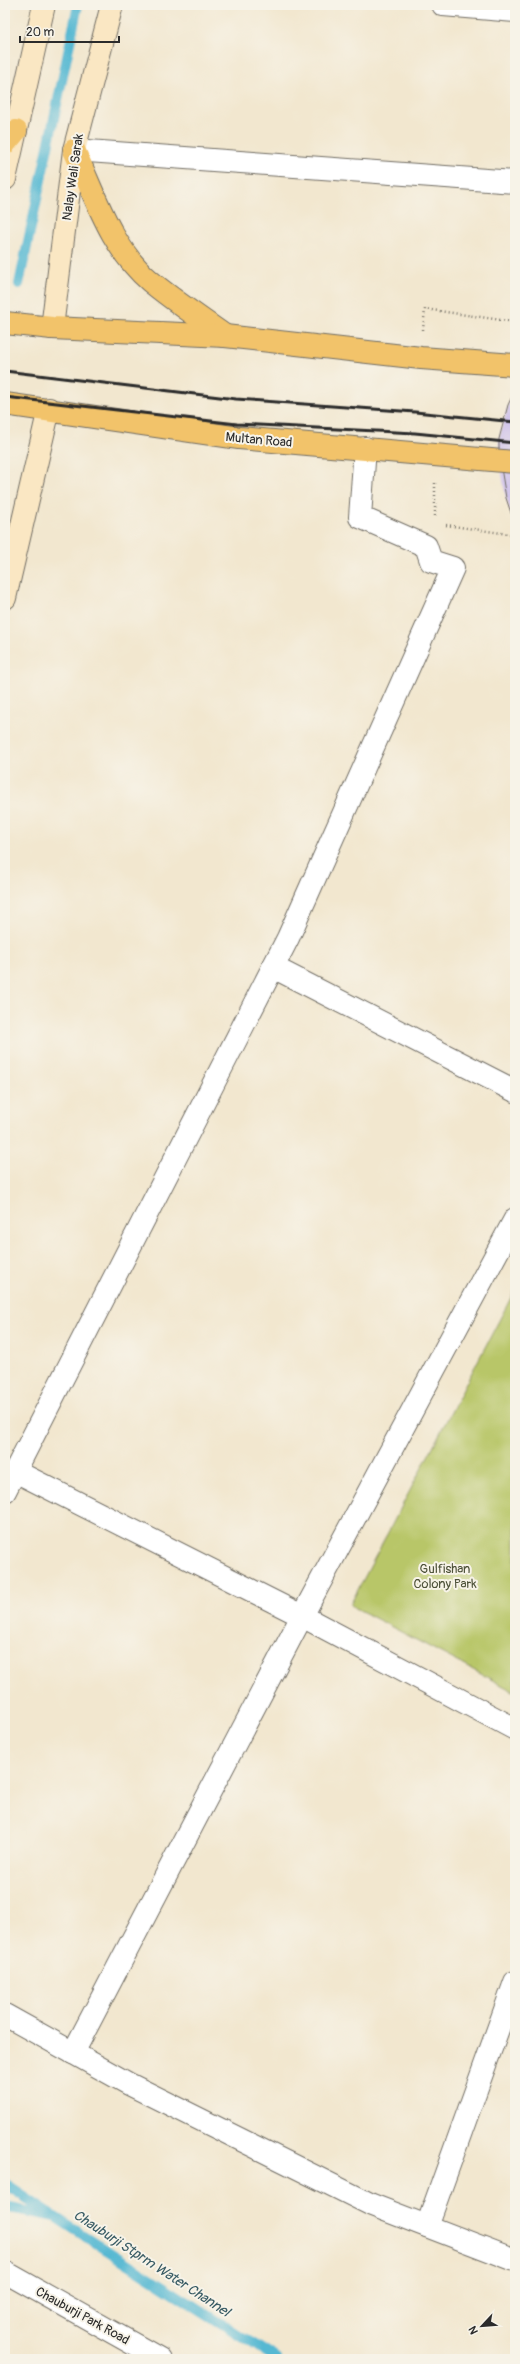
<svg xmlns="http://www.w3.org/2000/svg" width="520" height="2364" viewBox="0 0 520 2364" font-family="Pangolin,sans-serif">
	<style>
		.green { fill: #b8c668; stroke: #72784a }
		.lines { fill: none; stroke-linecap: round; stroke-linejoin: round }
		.stream { stroke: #54b8d2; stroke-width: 10 }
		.building { fill: #c8b9ea }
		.minor-casing { stroke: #716d64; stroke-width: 24 }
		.secondary-casing { stroke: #716d64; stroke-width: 24 }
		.primary-casing { stroke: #716d64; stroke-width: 24 }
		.path { stroke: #716d64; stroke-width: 2.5; stroke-dasharray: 1 3; stroke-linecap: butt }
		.minor { stroke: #fff; stroke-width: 22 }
		.secondary { stroke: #fae7c3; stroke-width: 22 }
		.primary { stroke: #f2c36a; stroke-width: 22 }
		.rail { stroke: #2b2b2b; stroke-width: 3 }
		.labels { text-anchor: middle; stroke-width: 4; stroke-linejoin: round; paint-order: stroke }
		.street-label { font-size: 13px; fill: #2b2b2b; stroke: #f7f3e8 }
		.park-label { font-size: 13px; fill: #4e523a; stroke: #f7f3e8 }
		.water-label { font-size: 14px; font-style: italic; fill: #395c65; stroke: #f7f3e8 }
	</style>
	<rect width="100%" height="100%" fill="#f7f3e8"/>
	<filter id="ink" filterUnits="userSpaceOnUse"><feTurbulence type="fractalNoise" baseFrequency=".025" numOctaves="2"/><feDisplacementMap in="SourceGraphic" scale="8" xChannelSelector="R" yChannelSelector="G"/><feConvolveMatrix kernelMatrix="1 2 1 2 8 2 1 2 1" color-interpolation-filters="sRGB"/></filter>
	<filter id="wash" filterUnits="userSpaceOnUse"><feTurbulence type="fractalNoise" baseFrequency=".012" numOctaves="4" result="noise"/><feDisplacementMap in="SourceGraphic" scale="16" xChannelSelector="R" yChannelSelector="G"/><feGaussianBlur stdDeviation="0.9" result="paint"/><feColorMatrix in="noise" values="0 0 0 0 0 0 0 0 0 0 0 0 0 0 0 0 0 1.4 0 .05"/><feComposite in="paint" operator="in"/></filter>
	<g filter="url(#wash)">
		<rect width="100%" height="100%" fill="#f2e7cf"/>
		<path class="green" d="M515 1290V1692L350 1605Z"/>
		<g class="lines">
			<g class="stream">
				<path d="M19 284 78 5"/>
				<path d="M5 2184 50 2214"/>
				<path d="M5 2207 55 2217 277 2359"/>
			</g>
		</g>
		<g id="blocks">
			<path class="building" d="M515 390V517L512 516 506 498 499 456V439L508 405Z"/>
		</g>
	</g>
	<g filter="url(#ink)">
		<use href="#blocks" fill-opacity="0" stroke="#716d64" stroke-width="1"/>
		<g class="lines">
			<g class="minor-casing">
				<g id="minor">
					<path d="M443 5 515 11"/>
					<path d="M74 150 515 182"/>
					<path d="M273 967 515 1091"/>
					<path d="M15 1471 302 1616 515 1729"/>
					<path d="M5 1491 288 938 453 568 431 561 426 546 360 517 365 448"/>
					<path d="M5 2015 129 2084 372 2205 515 2260"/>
					<path d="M73 2053 302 1616 515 1219"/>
					<path d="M427 2226 515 1982"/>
					<path d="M5 2272 160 2359"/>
				</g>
			</g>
			<g class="secondary-casing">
				<g id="secondary">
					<path d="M5 179 44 5"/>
					<path d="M52 328 74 150 112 5"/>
					<path d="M5 598 49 409"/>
				</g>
			</g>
			<g class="primary-casing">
				<g id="primary">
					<path d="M5 144 16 131"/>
					<path d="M74 150C95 195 111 248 150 281 174 301 200 318 225 336"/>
					<path d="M5 323 52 328 225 336 421 358 515 365"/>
					<path d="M5 404 239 438 515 462"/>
				</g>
			</g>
			<g class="path">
				<path d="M423 330 425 309 515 322"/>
				<path d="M435 483V518"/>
				<path d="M446 525 515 535"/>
			</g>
			<use href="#minor" class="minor"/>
			<use href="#secondary" class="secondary"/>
			<use href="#primary" class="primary"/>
			<g class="rail">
				<path d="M5 371 236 399 415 412 515 422"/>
				<path d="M5 397 237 424 415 433 515 443"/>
			</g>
		</g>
	</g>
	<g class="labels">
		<g class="street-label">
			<text transform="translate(72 177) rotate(-82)" y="5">Nalay Wali Sarak</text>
			<text transform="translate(259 439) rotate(5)" y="5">Multan Road</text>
			<text transform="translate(83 2315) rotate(29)" y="5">Chauburji Park Road</text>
		</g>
		<g class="park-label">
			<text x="445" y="1573">Gulfishan<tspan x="445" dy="15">Colony Park</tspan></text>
		</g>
		<g class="water-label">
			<text transform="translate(152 2263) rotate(33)" y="5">Chauburji Stprm Water Channel</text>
		</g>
	</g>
	<rect width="520" height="2364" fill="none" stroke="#f7f3e8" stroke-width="20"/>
	<g transform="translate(482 2326) rotate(244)" stroke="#f7f3e8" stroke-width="3" paint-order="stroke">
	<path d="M0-3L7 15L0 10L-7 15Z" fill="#2b2b2b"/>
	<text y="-6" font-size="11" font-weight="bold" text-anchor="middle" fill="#2b2b2b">N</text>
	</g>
	<path d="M20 36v6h99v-6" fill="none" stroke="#2b2b2b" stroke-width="2"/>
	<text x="26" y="36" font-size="12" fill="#2b2b2b" stroke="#f7f3e8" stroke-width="3" paint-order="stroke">20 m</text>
</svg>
